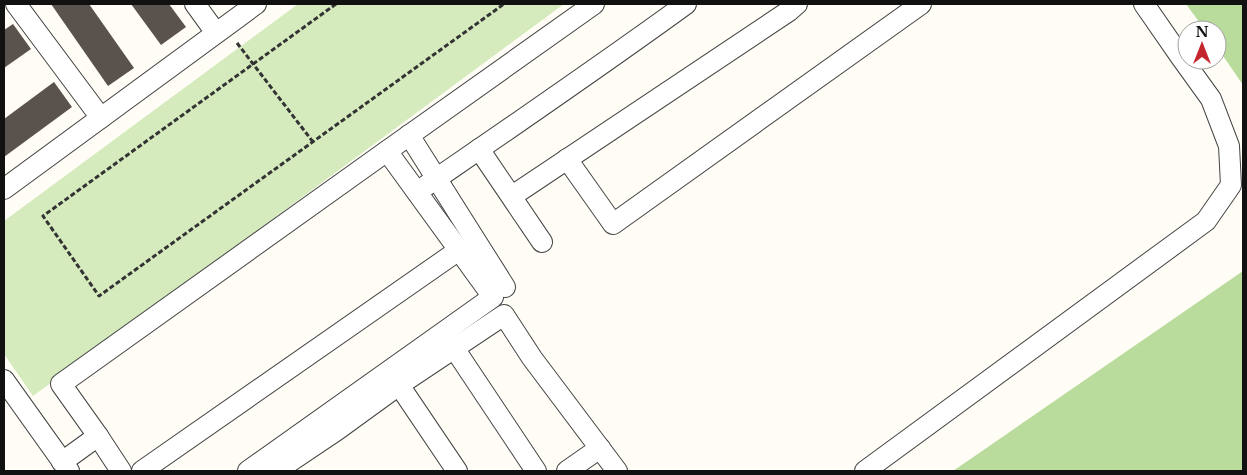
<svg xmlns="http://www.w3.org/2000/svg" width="1247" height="475" viewBox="0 0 1247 475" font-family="'Libre Baskerville',serif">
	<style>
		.green { fill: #d5ebbd }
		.forest { fill: #b9dc9c }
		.building { fill: #5a524d }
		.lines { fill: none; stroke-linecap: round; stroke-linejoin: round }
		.minor-casing { stroke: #444; stroke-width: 22 }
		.path { stroke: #333; stroke-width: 3; stroke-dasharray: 5 2.5; stroke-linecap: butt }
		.minor { stroke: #fff; stroke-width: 20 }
	</style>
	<rect width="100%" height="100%" fill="#fffdf5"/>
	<path class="green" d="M298 4H564L33 396 4 354V221Z"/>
	<g class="forest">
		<path d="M1186 4H1243V85L1217 47V30H1205Z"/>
		<path d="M1243 271V471H953Z"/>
	</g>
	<g class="building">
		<path d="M51 4H89L134 68 108 86Z"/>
		<path d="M131 4H169L186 27 161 45Z"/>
		<path d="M13 24 31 49 4 68V30Z"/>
		<path d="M54 82 72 107 4 157V119Z"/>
	</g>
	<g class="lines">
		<g class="minor-casing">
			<g id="minor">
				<path d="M16 4 101 118"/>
				<path d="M195 4 216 33"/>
				<path d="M409 135 505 287"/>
				<path d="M479 149 542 242"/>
				<path d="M567 159 613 224 921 4"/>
				<path d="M4 189 256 4"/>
				<path d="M417 192C507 130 598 68 686 4"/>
				<path d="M512 196 789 11 797 4"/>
				<path d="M454 348 536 471"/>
				<path d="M4 380 69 471"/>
				<path d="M399 385 457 471"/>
				<path d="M98 436 61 384 387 151"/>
				<path d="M62 462 98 436 121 471"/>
				<path d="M142 471 459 250"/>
				<path d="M248 471 493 297 387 151 594 4"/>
				<path d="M276 471 337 430 399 385 504 315 532 358 617 471"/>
				<path d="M567 471 600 448"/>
				<path d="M865 471 1206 221 1231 185 1229 146 1211 99 1180 56 1144 4"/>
			</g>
		</g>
		<g class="path">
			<path d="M336 4 43 216 99 296 504 4"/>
			<path d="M237 43 313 142"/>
		</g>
		<use href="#minor" class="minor"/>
	</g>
	<rect width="1247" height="475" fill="none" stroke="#111111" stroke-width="10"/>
	<g transform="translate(1202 45)"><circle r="24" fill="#ffffff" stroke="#a0a0a0"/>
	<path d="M0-4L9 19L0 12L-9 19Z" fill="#c4262e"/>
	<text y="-8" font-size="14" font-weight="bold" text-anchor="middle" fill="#111111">N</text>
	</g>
</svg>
